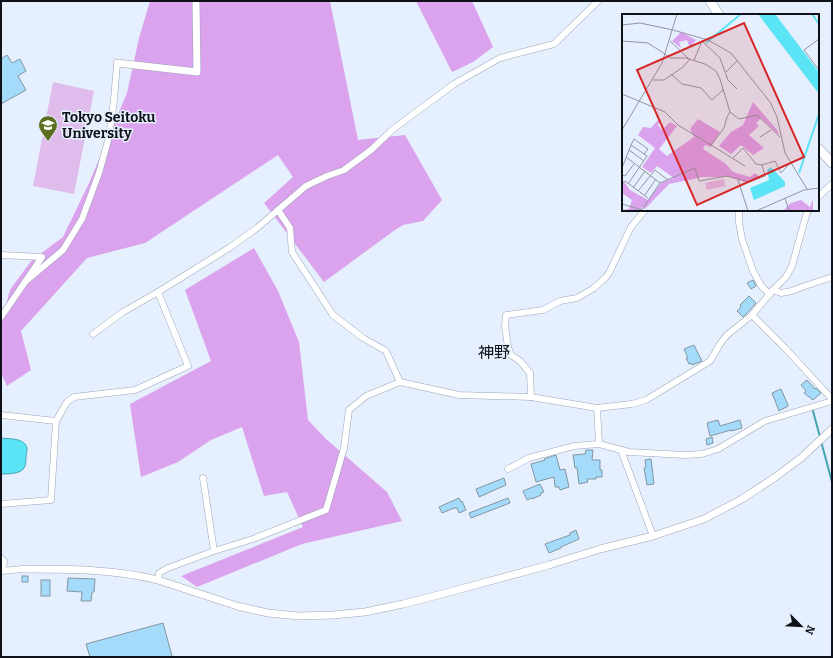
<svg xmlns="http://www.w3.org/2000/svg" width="833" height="658" viewBox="0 0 833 658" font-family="Bitter,'Noto Sans JP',serif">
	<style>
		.green { fill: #dfbceb }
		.forest { fill: #dba2ed }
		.water { fill: #5be4f5; stroke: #44a5b3 }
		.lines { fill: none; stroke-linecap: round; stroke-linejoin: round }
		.stream { stroke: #44a5b3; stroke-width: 2 }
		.building { fill: #a4dafa; stroke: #8396a1 }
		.minor-casing { stroke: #9ca5b6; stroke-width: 7 }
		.tertiary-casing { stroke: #9ca5b6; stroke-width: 8 }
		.primary-casing { stroke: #9ca5b6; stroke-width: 10 }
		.minor { stroke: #fff; stroke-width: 6 }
		.tertiary { stroke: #fff; stroke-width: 7 }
		.primary { stroke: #fff; stroke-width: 9 }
		.labels { text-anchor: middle; stroke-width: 3; stroke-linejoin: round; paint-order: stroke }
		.poi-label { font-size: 14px; font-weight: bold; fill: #0e1218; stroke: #e6effd; text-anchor: start }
		.quarter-label { font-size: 16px; fill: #0e1218; stroke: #e6effd }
		.inset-river { fill: none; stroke: #5be4f5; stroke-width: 2 }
		.inset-road { fill: none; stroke: #9097a1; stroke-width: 1 }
		.view { fill: #d62828; fill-opacity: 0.15; stroke: #d62828; stroke-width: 2 }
		.inset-edge { fill: none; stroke: #0e1218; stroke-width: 2 }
	</style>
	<rect width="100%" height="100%" fill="#e6effd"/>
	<path class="green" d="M53 82 94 91 74 194 33 186Z"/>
	<g class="forest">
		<path d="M150 1H330L358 140 405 135 442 200 423 221 403 225 395 230 324 282 264 203 293 177 278 155 145 243 87 258 21 331 31 370 7 386 1 373V322L10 290 31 261 63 237 89 183 127 93 139 38Z"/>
		<path d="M416 1H472L493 47 473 62 452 72Z"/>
		<path d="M254 248 278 291 299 342 308 420 326 439 387 492 402 521 302 544 197 587 181 576 303 527 287 492 264 496 242 427 211 440 178 462 141 477 130 404 211 361 185 290Z"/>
	</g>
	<path class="water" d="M1 438C8 439 20 438 25 444 28 447 27 452 26 456 26 460 26 465 24 468 21 474 7 474 1 474Z"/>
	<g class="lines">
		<g class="stream">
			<path d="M813 411 820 437"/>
			<path d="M821 441 832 482"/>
		</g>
	</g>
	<g class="building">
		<path d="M7 55 12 63 20 59 26 71 18 76 26 90 1 104V59Z"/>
		<path d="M753 280 756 286 751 289 747 283Z"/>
		<path d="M749 296 756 303 750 310 743 317 737 311 741 307 740 305Z"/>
		<path d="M694 345 702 361 692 365 691 363 689 364 686 358H688L684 349Z"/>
		<path d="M807 380 815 389 816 388 821 393 813 400 804 393 806 391 801 385Z"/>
		<path d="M781 389 788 405V406L779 411 772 393Z"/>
		<path d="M718 420 720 426 740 420 742 428 731 431V430L710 436 707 423Z"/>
		<path d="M712 437 713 443 707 445 706 439Z"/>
		<path d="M586 450H593L592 460H600V470H602V477H596V479H587L588 482 579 484 577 468H575L573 455 585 454Z"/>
		<path d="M556 455 560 470 565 469 569 487 560 490 559 487H555L554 477 536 482 531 464 545 460 544 459Z"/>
		<path d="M651 459 654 484 647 485 644 468 646 467 645 460Z"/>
		<path d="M504 478 506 485 479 497 476 489Z"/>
		<path d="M540 484 544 492 540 494 541 495 532 499 531 498 527 500 523 491Z"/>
		<path d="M459 498 461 502 462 501 466 510 459 513 457 508H454L442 513 439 507Z"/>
		<path d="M508 498 510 503 471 518 469 513Z"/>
		<path d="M576 530 579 539 561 547V548L549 553 545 544 570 535V533Z"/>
		<rect x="22" y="576" width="6" height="6"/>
		<path d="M68 578 95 579 94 592H92L91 601H81L82 592 67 591Z"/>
		<rect x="41" y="580" width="9" height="16"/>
		<path d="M163 623 172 656 168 657H90L86 644Z"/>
	</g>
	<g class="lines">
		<g class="minor-casing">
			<g id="minor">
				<path d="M818 197 832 184"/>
				<path d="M278 210 306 186 327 176 344 170 371 150 392 130 454 84 500 58 554 44 598 1"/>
				<path d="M739 210V223L742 239 753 271 762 287 770 294"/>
				<path d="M1 255 42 257 25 282 1 317"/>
				<path d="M25 282 63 250 82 219 99 173 109 137 114 100 117 63"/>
				<path d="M773 290 781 293 792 291 802 287 832 277"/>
				<path d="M752 315 785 348 832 399"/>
				<path d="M93 334 123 312 158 292 229 248 257 228 278 210 290 228 292 252 333 315 363 338 386 351 400 382 459 395 531 397 597 408 632 404 646 400 710 361 720 344 727 335 752 315 773 290 786 277 792 266 807 212 809 210"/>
				<path d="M531 397 530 373 520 361 511 355 508 347 505 326 506 315 543 310 560 301 577 298 594 288 605 278 609 273 631 227 645 210"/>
				<path d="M597 408 599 444"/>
				<path d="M1 415 56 421 51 500 1 504"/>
				<path d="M56 421 67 402 74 397 135 390 188 366 158 292"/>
				<path d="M621 450 653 536"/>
				<path d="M508 469 529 458 574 446 599 444 629 452 685 455 702 454 718 449 765 421 832 401"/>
				<path d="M203 478 214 551"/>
				<path d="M1 558 4 561 3 570"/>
				<path d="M1 571 23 569"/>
				<path d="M158 580 159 573 168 568 214 551 253 539 326 510 344 448 349 410 366 396 400 382"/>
			</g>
		</g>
		<g class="tertiary-casing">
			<g id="tertiary">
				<path d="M117 63 197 72 196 1"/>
				<path d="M23 569C68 569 114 569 158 580L237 606 268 613 299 616 333 615 365 612 403 604 442 594 549 565 600 549 653 536 704 519 742 499 774 478 801 458 832 429"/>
			</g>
		</g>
		<g class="primary-casing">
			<g id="primary">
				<path d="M710 1 719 15"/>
				<path d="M818 148 832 163"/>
			</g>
		</g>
		<use href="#minor" class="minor"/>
		<use href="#tertiary" class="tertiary"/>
		<use href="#primary" class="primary"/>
	</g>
	<defs>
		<g id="university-pin" transform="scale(1)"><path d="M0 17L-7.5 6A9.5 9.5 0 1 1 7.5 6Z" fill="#5b6f1e" stroke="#e6effd"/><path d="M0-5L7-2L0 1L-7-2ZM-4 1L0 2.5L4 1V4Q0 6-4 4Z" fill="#fff"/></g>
	</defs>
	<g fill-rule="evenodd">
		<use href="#university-pin" x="48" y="125"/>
	</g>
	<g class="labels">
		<g class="poi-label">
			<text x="62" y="122">Tokyo Seitoku<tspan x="62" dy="16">University</tspan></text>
		</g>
		<g class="quarter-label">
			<text x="494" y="358">神野</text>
		</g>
	</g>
	<g transform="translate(622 14)">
		<rect width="197" height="197" fill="#e6effd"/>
		<path d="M102 165 103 172 85 176 83 169Z" fill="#dfbceb"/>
		<path d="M59 18 74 26 68 34 65 26 57 28 59 34 50 27ZM131 88 156 117V120L139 104 134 109 137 112 127 121 142 134 131 141 119 131 109 140 97 132 109 118 121 111ZM37 105 39 106 36 111 40 116 48 108 55 112 37 135 45 142 72 123 68 115 76 105 98 118 89 133 83 131 81 135 104 150 111 158 128 163 133 159 137 162 134 166 122 168 109 163H81L47 170 23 195 20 193 18 197 0 196 7 195 10 186 0 179V165L8 176 26 186 39 169 52 164 35 152 29 159 20 153 33 134 16 121 21 113 29 114ZM191 185V197H161L169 189 179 186 188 193Z" fill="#dba2ed"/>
		<path d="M136 0H153L197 58V80ZM149 153 163 168V172L132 186 128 174 147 166 145 156Z" fill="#5be4f5"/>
		<path class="inset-river" d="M190 0 197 10M84 29 119 0M177 159 197 100"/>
		<path class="inset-road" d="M0 11 18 9 51 16 86 26 109 39 148 88 155 103 163 139 185 175M197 25 182 36 197 56M0 27 26 29 49 44H64L83 50 94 57 98 65 108 98 105 103 102 114 89 131 123 152M48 27 67 45M72 46 80 27 98 44 106 66 115 75M104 58 115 47M49 60 60 70 79 74 90 86 101 76M31 66H42L61 53 68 45M0 80 43 98 56 111 89 131M108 98 117 105 135 101 158 123M0 116 40 49 55 0M138 123 149 116M7 136 22 147M4 143 38 169M111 144 121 134 134 150 140 151M0 154 9 131M0 161 3 162 12 150M116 166 126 197M120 166 127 168 143 162 140 151 153 147 159 159 168 149M0 170 3 167 26 184M6 170 25 142 22 140 9 131 12 125 26 135 22 140M11 174 23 157M16 177 33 156 46 166M23 181 34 165M163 184 167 197M0 190 23 197M19 197 38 169 73 154 77 167 105 162 119 166M134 197 182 176 197 174"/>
		<path class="view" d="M122 9 182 143 75 191 15 56Z"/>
		<rect width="197" height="197" class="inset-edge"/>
	</g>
	<rect width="833" height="658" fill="none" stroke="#0e1218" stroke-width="4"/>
	<g transform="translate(801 626) rotate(114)" stroke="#e6effd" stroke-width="3" paint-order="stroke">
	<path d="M0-3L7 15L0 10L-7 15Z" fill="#0e1218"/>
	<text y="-6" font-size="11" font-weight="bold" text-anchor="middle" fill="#0e1218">N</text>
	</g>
</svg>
